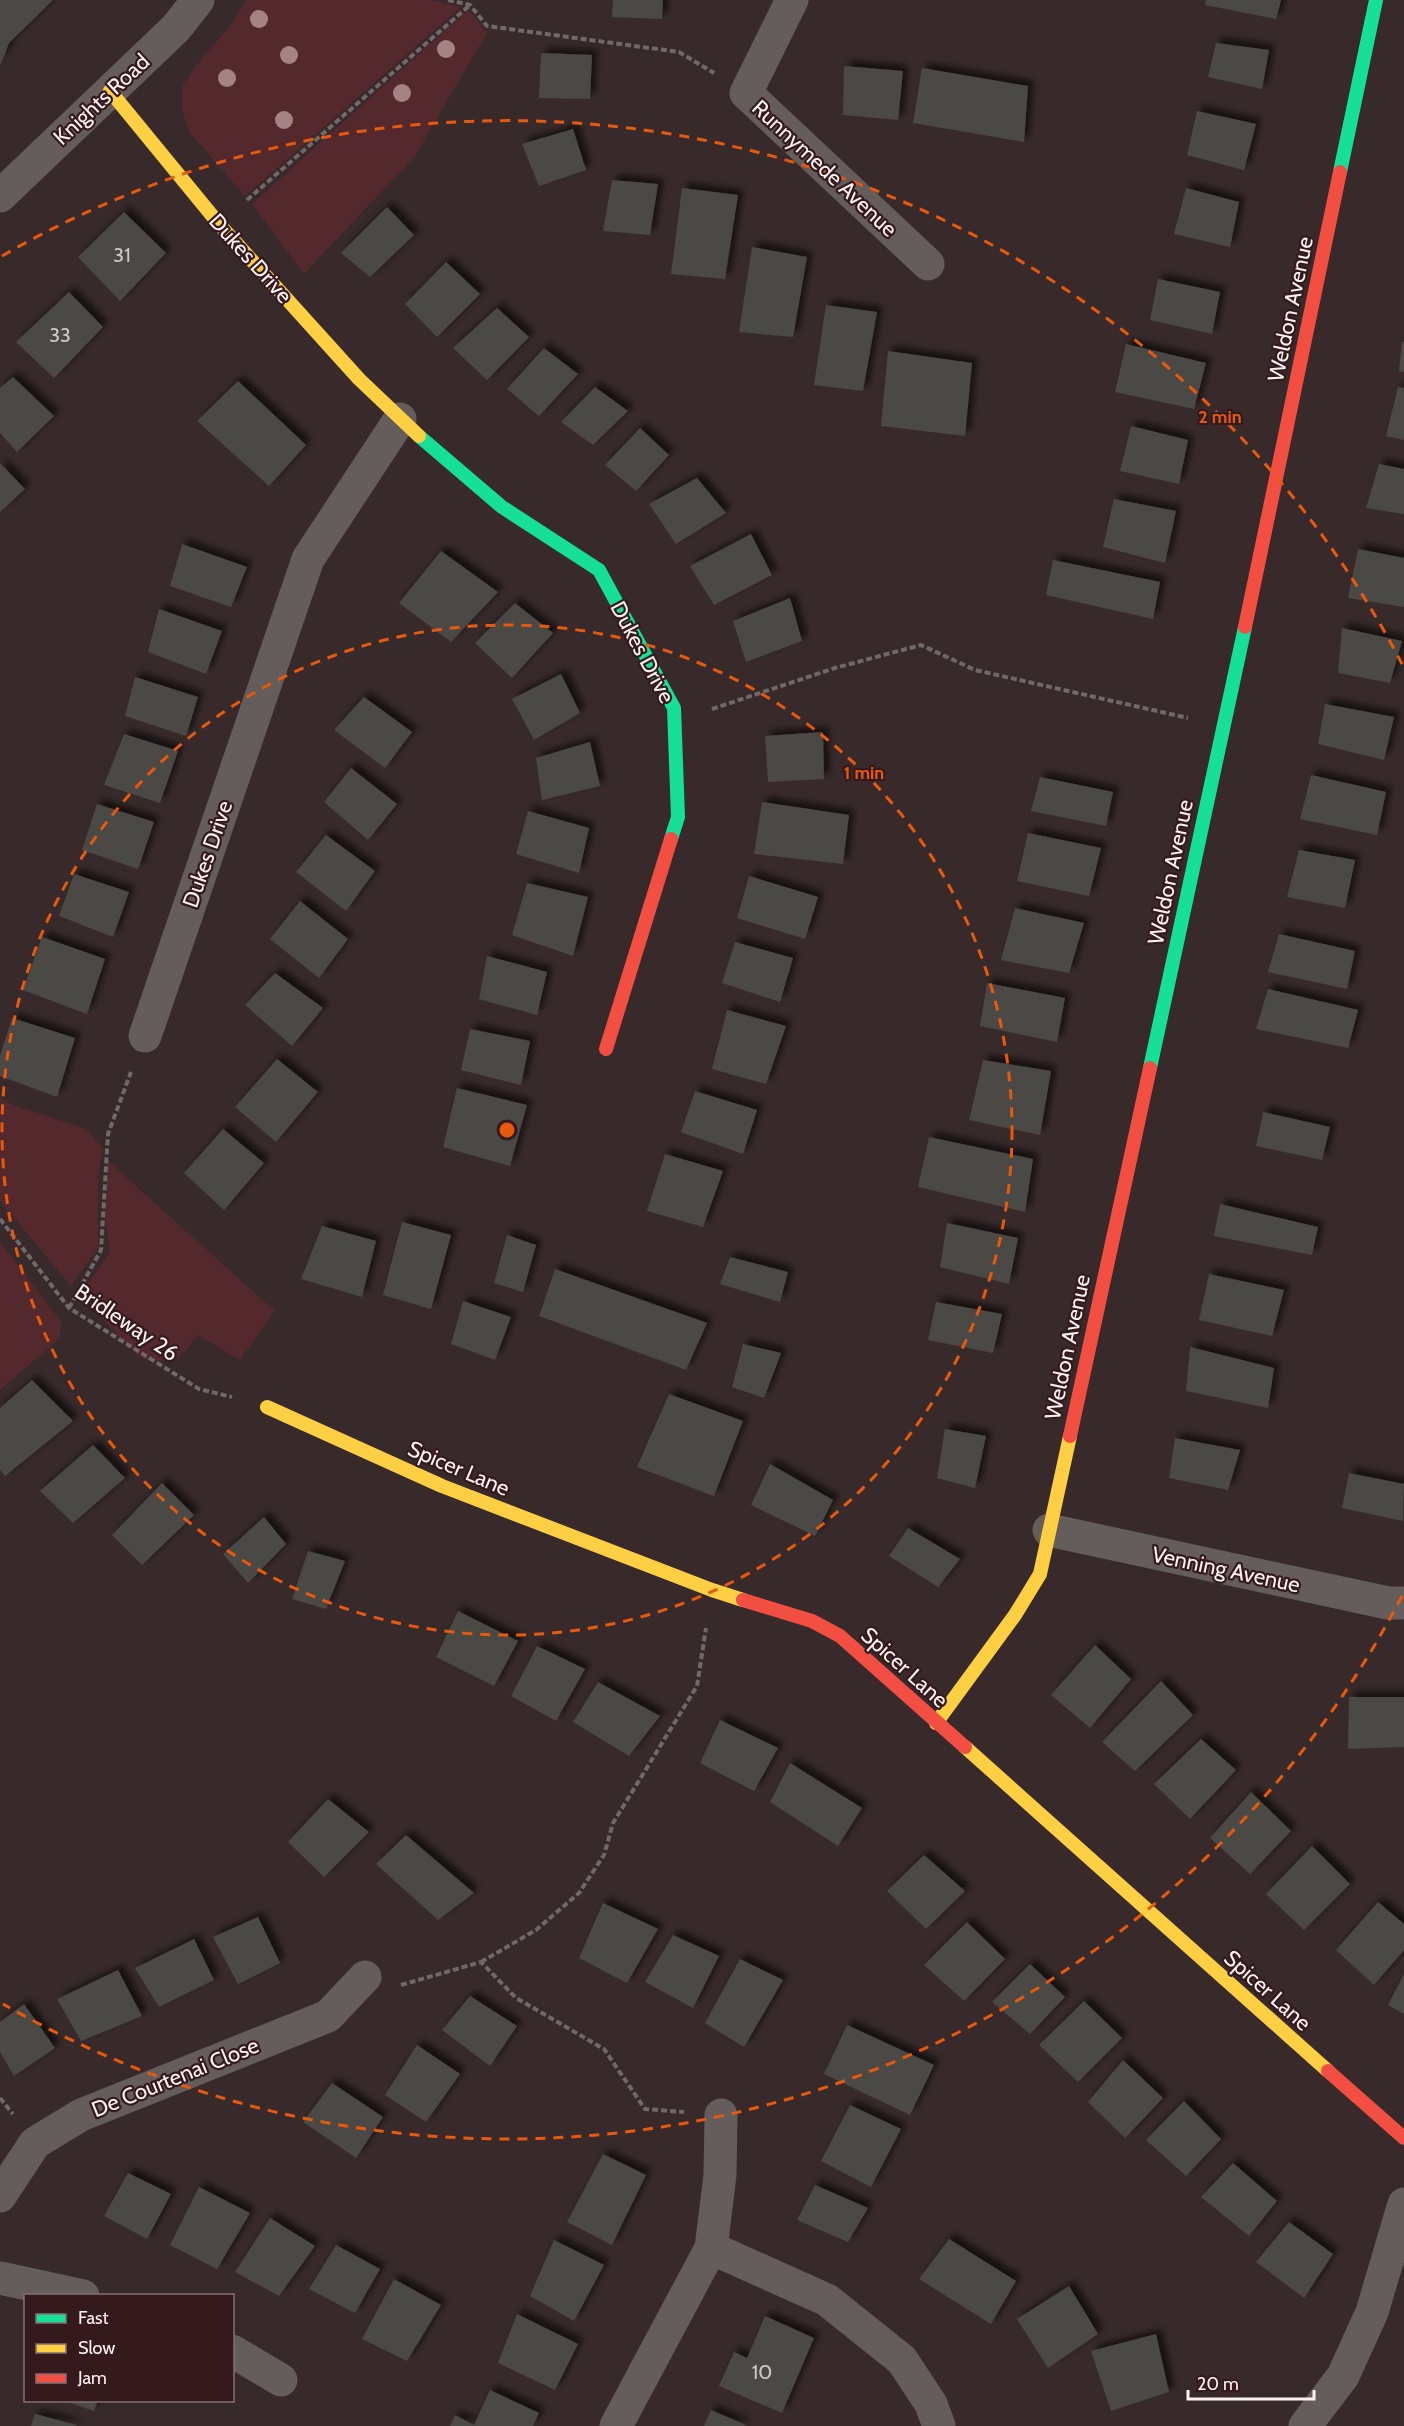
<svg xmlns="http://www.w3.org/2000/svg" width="1404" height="2426" viewBox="0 0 1404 2426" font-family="Cabin,sans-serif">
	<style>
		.green { fill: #54292e }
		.building { fill: #4b4845; filter: url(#shadow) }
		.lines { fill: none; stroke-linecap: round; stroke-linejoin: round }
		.path { stroke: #716869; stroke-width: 4; stroke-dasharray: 6 3; stroke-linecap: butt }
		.street { stroke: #655c5c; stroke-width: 33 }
		.fast { stroke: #16e098; stroke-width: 14 }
		.slow { stroke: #ffcf43; stroke-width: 14 }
		.jam { stroke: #f24e42; stroke-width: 14 }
		.tree { fill: #a58284 }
		.ring { fill: none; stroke: #e8590c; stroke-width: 3; stroke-dasharray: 10 8 }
		.labels { text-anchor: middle; stroke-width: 4.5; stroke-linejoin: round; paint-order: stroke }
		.number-label { font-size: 20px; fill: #d0c8c7 }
		.street-label { font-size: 22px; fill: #fdf2f2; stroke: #341a1d }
		.centre { fill: #e8590c; stroke: #341a1d; stroke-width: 3 }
		.ring-label { font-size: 18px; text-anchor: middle; font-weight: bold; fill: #e8590c; stroke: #341a1d; stroke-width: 4.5; stroke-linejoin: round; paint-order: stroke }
	</style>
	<defs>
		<filter id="shadow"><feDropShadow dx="5.5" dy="-5.5" stdDeviation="3" flood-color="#0009"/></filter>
	</defs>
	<rect width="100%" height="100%" fill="#382a2b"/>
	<g class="green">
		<path d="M246 0H431L461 7 245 196 189 132 182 110V87L195 67 233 22Z"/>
		<path d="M468 10 483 26V30L488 31 415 156 304 274 252 204Z"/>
		<path d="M0 1097 13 1105 86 1129 103 1149 98 1175V1248L71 1286 0 1201Z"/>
		<path d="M108 1161 275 1311 240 1360 198 1335 178 1359 150 1361 138 1356 80 1295 110 1252 105 1216Z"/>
		<path d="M0 1242 61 1322 60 1338 0 1390Z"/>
	</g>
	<g class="building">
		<path d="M0 0H53L9 43 0 66Z"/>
		<path d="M613 0H663L662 19 612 17Z"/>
		<path d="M1206 0H1281L1276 19 1205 5Z"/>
		<path d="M1216 43 1269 50 1262 89 1208 77Z"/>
		<path d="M541 53 592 55 590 99 539 98Z"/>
		<path d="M844 66 903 71 898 120 843 115Z"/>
		<path d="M922 68 1028 86 1024 142 913 123Z"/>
		<path d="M1197 111 1256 124 1244 170 1187 155Z"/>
		<path d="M573 129 586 170 539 186 522 144Z"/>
		<path d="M612 180 658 184 650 235 603 231Z"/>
		<path d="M682 188 738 195 725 279 671 274Z"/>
		<path d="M1186 188 1239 202 1230 247 1174 234Z"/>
		<path d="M387 207 414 235 370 277 341 253Z"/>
		<path d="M124 212 166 253 120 301 78 257Z"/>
		<path d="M752 247 807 257 793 337 739 332Z"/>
		<path d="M446 262 480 294 437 337 405 304Z"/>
		<path d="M1158 279 1220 292 1212 334 1150 320Z"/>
		<path d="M69 292 103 327 54 378 16 342Z"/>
		<path d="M826 305 877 312 863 391 814 385Z"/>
		<path d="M497 308 529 337 487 380 453 348Z"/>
		<path d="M1402 342H1404V372L1399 371Z"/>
		<path d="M1126 344 1206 363 1194 409 1115 392Z"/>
		<path d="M544 348 578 374 539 416 507 389Z"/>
		<path d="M888 351 972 363 965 436 881 426Z"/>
		<path d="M13 377 54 416 17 452 0 433V388Z"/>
		<path d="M238 381 306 445 269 486 197 421Z"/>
		<path d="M595 387 628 411 593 445 561 422Z"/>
		<path d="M1398 387 1404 388V440L1386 436Z"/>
		<path d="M1131 426 1188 440 1179 484 1120 471Z"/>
		<path d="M640 428 669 455 636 491 605 465Z"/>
		<path d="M0 463 25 489 0 512Z"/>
		<path d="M1379 464 1404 469V514L1366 508Z"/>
		<path d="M697 478 726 513 676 544 649 504Z"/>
		<path d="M1114 499 1176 511 1165 563 1103 547Z"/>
		<path d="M751 534 772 575 714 605 690 566Z"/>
		<path d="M182 544 247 567 231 607 170 586Z"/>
		<path d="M1358 549 1404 558V607L1348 598Z"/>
		<path d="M441 551 498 592 451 642 399 603Z"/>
		<path d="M1053 560 1160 582 1153 619 1046 595Z"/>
		<path d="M790 598 802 641 746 662 733 621Z"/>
		<path d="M515 603 553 633 512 678 475 643Z"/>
		<path d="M159 609 222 631 206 674 148 652Z"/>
		<path d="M1342 628 1402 641 1390 683 1338 673Z"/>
		<path d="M561 674 580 713 534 740 512 699Z"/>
		<path d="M135 677 198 697 186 736 125 716Z"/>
		<path d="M364 697 412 732 385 768 334 730Z"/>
		<path d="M1325 704 1394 717 1384 760 1318 744Z"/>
		<path d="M823 732 824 779 768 782 765 736Z"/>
		<path d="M124 734 178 751 160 803 104 785Z"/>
		<path d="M590 742 600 786 542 800 536 758Z"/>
		<path d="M351 768 397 804 368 840 324 802Z"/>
		<path d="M1311 775 1386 792 1377 835 1300 819Z"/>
		<path d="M1040 777 1113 792 1106 826 1031 811Z"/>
		<path d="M762 802 849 815 843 864 754 854Z"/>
		<path d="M97 804 154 822 138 869 82 850Z"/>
		<path d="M528 811 589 828 579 873 516 854Z"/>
		<path d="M1028 833 1101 848 1089 896 1017 881Z"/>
		<path d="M326 835 375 871 346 911 296 872Z"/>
		<path d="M1299 850 1355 860 1345 908 1287 897Z"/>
		<path d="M74 874 129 892 113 937 59 916Z"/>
		<path d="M749 876 818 897 805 939 737 918Z"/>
		<path d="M527 883 588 897 573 956 512 935Z"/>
		<path d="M300 901 348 939 319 978 270 939Z"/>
		<path d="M1015 908 1084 923 1069 973 1001 960Z"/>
		<path d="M1279 934 1355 951 1347 989 1268 972Z"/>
		<path d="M42 937 105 959 87 1014 23 990Z"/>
		<path d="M735 942 793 958 780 1002 722 983Z"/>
		<path d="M487 956 547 972 537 1015 479 999Z"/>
		<path d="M275 973 323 1008 292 1046 245 1005Z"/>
		<path d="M987 983 1065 998 1057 1042 980 1026Z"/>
		<path d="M1268 989 1358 1010 1348 1048 1256 1029Z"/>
		<path d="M727 1010 786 1026 766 1084 712 1069Z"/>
		<path d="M12 1018 75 1038 57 1097 0 1076V1056Z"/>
		<path d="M470 1029 530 1041 521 1085 461 1070Z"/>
		<path d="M277 1059 318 1092 276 1142 235 1107Z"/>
		<path d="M983 1060 1051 1071 1040 1135 969 1120Z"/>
		<path d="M457 1088 527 1105 510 1166 443 1147Z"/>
		<path d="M695 1091 757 1110 743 1154 681 1132Z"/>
		<path d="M1263 1112 1330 1127 1322 1160 1256 1146Z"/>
		<path d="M223 1129 264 1163 224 1210 184 1173Z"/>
		<path d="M929 1137 1033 1159 1025 1212 918 1187Z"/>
		<path d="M665 1154 723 1171 703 1227 647 1211Z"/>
		<path d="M1220 1204 1318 1227 1312 1255 1214 1236Z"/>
		<path d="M402 1222 451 1235 431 1309 383 1295Z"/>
		<path d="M947 1223 1018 1238 1009 1284 940 1267Z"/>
		<path d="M322 1226 376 1241 362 1297 301 1279Z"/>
		<path d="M507 1235 536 1245 523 1292 494 1283Z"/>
		<path d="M730 1257 788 1272 780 1302 720 1284Z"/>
		<path d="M555 1269 707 1323 686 1370 539 1316Z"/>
		<path d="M1209 1274 1284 1290 1272 1336 1199 1320Z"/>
		<path d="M463 1301 511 1317 495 1360 451 1344Z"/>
		<path d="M936 1302 1002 1314 993 1353 928 1340Z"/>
		<path d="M743 1344 781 1353 764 1398 732 1387Z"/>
		<path d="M1190 1347 1274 1368 1268 1408 1186 1391Z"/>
		<path d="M32 1380 73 1421 5 1476 0 1470V1408Z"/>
		<path d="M669 1394 743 1421 714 1496 637 1467Z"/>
		<path d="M945 1429 986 1436 975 1488 937 1478Z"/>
		<path d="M1175 1438 1240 1450 1228 1490 1169 1478Z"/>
		<path d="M93 1445 125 1478 73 1523 40 1491Z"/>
		<path d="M770 1464 833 1500 815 1536 751 1505Z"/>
		<path d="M1349 1473 1404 1484 1403 1521 1342 1508Z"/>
		<path d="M162 1483 194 1515 142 1565 112 1535Z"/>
		<path d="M264 1517 286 1544 248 1583 223 1554Z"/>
		<path d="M908 1528 960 1559 938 1587 889 1556Z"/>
		<path d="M308 1551 345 1561 326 1609 292 1599Z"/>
		<path d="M458 1611 518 1641 494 1686 436 1657Z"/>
		<path d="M1095 1645 1131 1679 1090 1728 1051 1695Z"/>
		<path d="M537 1646 585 1669 556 1721 511 1696Z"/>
		<path d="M1161 1681 1193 1715 1135 1771 1102 1742Z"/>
		<path d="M598 1682 660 1716 629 1756 573 1722Z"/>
		<path d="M1349 1697H1404V1747L1348 1749Z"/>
		<path d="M720 1720 778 1748 754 1791 700 1763Z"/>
		<path d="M1201 1739 1236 1770 1190 1819 1154 1784Z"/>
		<path d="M790 1763 862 1808 838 1846 770 1802Z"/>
		<path d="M1251 1792 1291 1831 1250 1874 1210 1838Z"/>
		<path d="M328 1799 369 1832 324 1877 288 1842Z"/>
		<path d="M406 1835 474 1893 438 1920 376 1864Z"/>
		<path d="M1312 1846 1350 1884 1304 1930 1266 1894Z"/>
		<path d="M924 1855 965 1891 926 1929 887 1891Z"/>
		<path d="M1378 1902 1404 1924V1950L1374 1985 1336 1950Z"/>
		<path d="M603 1903 658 1929 627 1983 579 1958Z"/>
		<path d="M258 1917 280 1963 238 1984 213 1937Z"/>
		<path d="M967 1922 1005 1959 964 2001 924 1965Z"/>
		<path d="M673 1935 719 1956 693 2008 645 1982Z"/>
		<path d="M194 1939 214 1980 159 2007 135 1968Z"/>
		<path d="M740 1959 783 1980 744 2047 705 2023Z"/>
		<path d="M1030 1964 1065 1997 1030 2034 992 2002Z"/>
		<path d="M118 1970 142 2016 81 2041 57 1999Z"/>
		<path d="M1404 1974V2014L1388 2005Z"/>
		<path d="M470 1996 517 2026 490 2066 442 2030Z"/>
		<path d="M1084 2001 1122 2038 1078 2082 1039 2045Z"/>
		<path d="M24 2004 55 2048 14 2076 0 2052V2022Z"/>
		<path d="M847 2025 934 2065 910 2115 824 2074Z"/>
		<path d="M417 2045 460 2074 426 2122 385 2095Z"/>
		<path d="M1123 2060 1163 2098 1125 2138 1088 2102Z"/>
		<path d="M332 2083 383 2117 356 2158 303 2122Z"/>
		<path d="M1184 2101 1221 2139 1186 2176 1146 2140Z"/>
		<path d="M850 2105 901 2129 871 2187 821 2161Z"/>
		<path d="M603 2154 646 2175 612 2245 567 2222Z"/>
		<path d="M1233 2163 1277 2201 1249 2236 1201 2197Z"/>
		<path d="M128 2173 171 2194 147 2239 104 2216Z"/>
		<path d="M815 2185 868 2208 848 2242 797 2220Z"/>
		<path d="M199 2187 250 2213 217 2269 170 2245Z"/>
		<path d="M270 2218 315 2246 279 2296 235 2272Z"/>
		<path d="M1289 2222 1333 2254 1304 2298 1256 2262Z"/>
		<path d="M949 2239 1016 2281 991 2324 919 2279Z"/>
		<path d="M554 2240 604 2265 574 2321 530 2296Z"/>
		<path d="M336 2245 380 2269 355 2313 309 2289Z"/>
		<path d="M394 2279 441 2305 407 2361 362 2339Z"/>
		<path d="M1069 2286 1098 2334 1048 2368 1017 2319Z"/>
		<path d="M517 2314 578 2344 555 2390 498 2363Z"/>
		<path d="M765 2316 814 2338 782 2413 719 2386 734 2352 747 2358Z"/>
		<path d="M1156 2334 1169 2392 1111 2411 1091 2351Z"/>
		<path d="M490 2390 539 2413 533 2426H450L455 2415 474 2425Z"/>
		<path d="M61 2400H98L94 2411Z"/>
		<path d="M711 2410 748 2426H704Z"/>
		<path d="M35 2414 77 2425V2426H31Z"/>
	</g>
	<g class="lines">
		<g class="path">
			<path d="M448 0 470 5 487 26 679 52 714 73"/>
			<path d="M247 200 470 5"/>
			<path d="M712 709 835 668 921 645 975 670 1188 718"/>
			<path d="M0 1219 69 1308 199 1389 232 1397"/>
			<path d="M69 1308 101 1250 108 1134 131 1072"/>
			<path d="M481 1962 536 1930 579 1893 604 1855 613 1823 697 1686 706 1628"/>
			<path d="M401 1985 481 1962 516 1998 604 2049 645 2109 684 2112"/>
			<path d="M0 2098 13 2114"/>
		</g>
		<g class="street">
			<path d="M792 0 746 93 928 264"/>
			<path d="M0 196 176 28 198 0"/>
			<path d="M145 1036 308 559 400 419"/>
			<path d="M1049 1530 1388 1603H1404"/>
			<path d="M0 2196 35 2143 81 2115 328 2016 365 1977"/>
			<path d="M711 2248 827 2300 902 2360 931 2404 939 2426"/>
			<path d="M0 2278 83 2296"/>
			<path d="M232 2351 281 2380"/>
			<path d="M616 2426 711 2248 720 2175 721 2115"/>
			<path d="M1305 2426 1343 2376 1372 2312 1404 2204"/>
		</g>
		<g class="fast">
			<path d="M1340 172 1376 0"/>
			<path d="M419 436 502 507 599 570 674 708 678 817 671 839"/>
			<path d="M1150 1068 1245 627"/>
		</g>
		<g class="slow">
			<path d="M110 91 219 224 359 379 419 436"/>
			<path d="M267 1407 442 1486 712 1590 743 1600"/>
			<path d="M936 1723 1015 1615 1040 1574 1070 1436"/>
			<path d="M965 1747 1328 2071"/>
		</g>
		<g class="jam">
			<path d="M1245 627 1340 172"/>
			<path d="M606 1049 671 839"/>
			<path d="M1070 1436 1150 1068"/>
			<path d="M743 1600 812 1621 840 1636 965 1747"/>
			<path d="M1328 2071 1404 2138"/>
		</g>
	</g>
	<g class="tree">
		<circle cx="259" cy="19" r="9"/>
		<circle cx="446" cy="49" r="9"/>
		<circle cx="289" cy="55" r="9"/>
		<circle cx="227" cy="78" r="9"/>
		<circle cx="402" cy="93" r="9"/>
		<circle cx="284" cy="120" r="9"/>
	</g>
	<g class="ring">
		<circle cx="507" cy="1130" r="505"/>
		<path d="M1402 1596A1009 1009 0 0 1 3 2004M2 256A1009 1009 0 0 1 1402 664"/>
	</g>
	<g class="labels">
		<g class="number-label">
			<text x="122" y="262">31</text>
			<text x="60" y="342">33</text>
			<text x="762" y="2379">10</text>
		</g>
		<g class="street-label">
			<text transform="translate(101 99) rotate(-43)" y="8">Knights Road</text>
			<text transform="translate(825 168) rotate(43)" y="8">Runnymede Avenue</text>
			<text transform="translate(251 258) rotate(48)" y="8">Dukes Drive</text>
			<text transform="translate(1290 309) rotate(-78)" y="8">Weldon Avenue</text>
			<text transform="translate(643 652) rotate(62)" y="8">Dukes Drive</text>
			<text transform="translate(207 854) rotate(-71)" y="8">Dukes Drive</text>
			<text transform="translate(1170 872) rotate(-78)" y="8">Weldon Avenue</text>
			<text transform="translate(127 1322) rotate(34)" y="8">Bridleway 26</text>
			<text transform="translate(1067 1347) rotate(-78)" y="8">Weldon Avenue</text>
			<text transform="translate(459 1468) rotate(23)" y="8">Spicer Lane</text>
			<text transform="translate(1226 1569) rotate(12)" y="8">Venning Avenue</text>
			<text transform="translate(905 1667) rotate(42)" y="8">Spicer Lane</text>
			<text transform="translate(1268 1990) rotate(42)" y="8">Spicer Lane</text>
			<text transform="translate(175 2077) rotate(-22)" y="8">De Courtenai Close</text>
		</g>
	</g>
	<circle cx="507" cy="1130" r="9" class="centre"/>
	<g class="ring-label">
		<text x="1220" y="423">2 min</text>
		<text x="864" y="779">1 min</text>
	</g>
	<rect x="24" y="2294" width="210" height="108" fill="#341a1d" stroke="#847072" stroke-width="1.5"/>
	<rect x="36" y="2314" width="30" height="9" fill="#16e098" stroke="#847072" stroke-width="1.5"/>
	<text x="78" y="2324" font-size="18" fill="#fdf2f2">Fast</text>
	<rect x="36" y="2344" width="30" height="9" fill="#ffcf43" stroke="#847072" stroke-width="1.5"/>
	<text x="78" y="2354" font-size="18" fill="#fdf2f2">Slow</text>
	<rect x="36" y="2374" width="30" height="9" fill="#f24e42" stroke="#847072" stroke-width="1.5"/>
	<text x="78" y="2384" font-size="18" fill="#fdf2f2">Jam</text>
	<path d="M1188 2390v9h126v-9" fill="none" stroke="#fdf2f2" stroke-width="3"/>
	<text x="1197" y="2390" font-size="18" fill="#fdf2f2" stroke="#341a1d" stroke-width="4.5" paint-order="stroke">20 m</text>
</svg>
